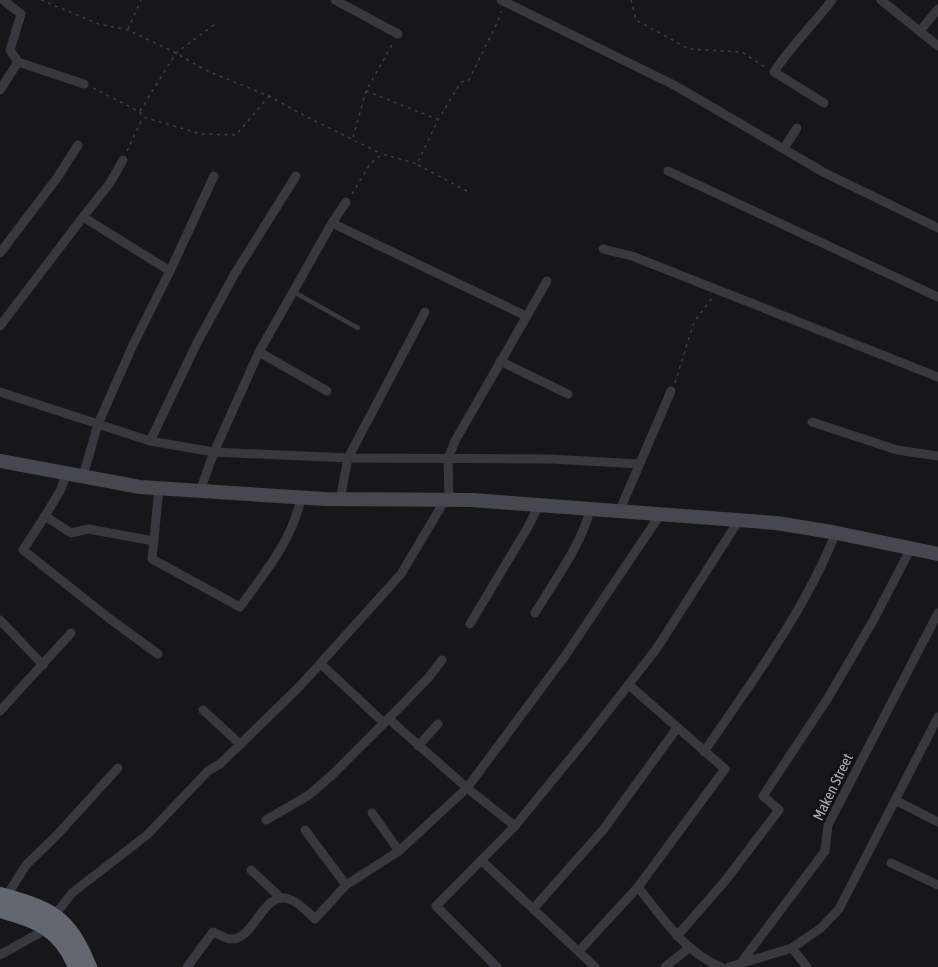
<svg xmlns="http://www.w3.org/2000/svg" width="938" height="967" viewBox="0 0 938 967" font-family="'Asap Condensed',sans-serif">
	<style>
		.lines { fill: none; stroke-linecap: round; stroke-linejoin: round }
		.path { stroke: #3d4045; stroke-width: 1.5; stroke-dasharray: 3 4.5; stroke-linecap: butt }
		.lane { stroke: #37393e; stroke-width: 4.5 }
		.street { stroke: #37393e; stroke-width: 9 }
		.secondary { stroke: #45484e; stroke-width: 14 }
		.highway { stroke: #636770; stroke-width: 16 }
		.labels { text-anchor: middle; stroke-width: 6; stroke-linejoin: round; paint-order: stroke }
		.street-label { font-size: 15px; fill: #a8afba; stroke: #121214 }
	</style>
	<rect width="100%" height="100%" fill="#171719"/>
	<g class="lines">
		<g class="path">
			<path d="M41 0 99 24 128 30 176 53 205 70 269 96 309 118 382 154"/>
			<path d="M631 0 636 20 689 49 742 52 766 68"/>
			<path d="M128 29 141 0"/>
			<path d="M93 88 140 112 143 117 201 134 236 135 269 96"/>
			<path d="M366 91 437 119"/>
			<path d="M140 111 176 53 215 24"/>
			<path d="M353 137 366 91 393 43"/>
			<path d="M127 151 143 117"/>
			<path d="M418 165 467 191"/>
			<path d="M352 194 370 164 382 154 417 164 438 120 461 82 469 80 498 21 501 11"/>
			<path d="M675 383 694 322 712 298"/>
		</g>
		<path class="lane" d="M292 291 358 328"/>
		<g class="street">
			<path d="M3 0 21 14 10 50 18 62"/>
			<path d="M335 0 398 34"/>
			<path d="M501 0 674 85 823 172 938 228"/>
			<path d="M881 0 938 46"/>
			<path d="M920 31 938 9"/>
			<path d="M0 90 18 62 84 84"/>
			<path d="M824 103 774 72C791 46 813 25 832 0"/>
			<path d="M784 148 797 128"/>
			<path d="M668 171 938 297"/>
			<path d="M83 217 110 183 123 160"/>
			<path d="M332 223 526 316"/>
			<path d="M603 249 632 256 938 377"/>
			<path d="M0 253 57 178 78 145"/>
			<path d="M0 326 83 217 170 271"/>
			<path d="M259 352 327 391"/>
			<path d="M500 361 568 394"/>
			<path d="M0 392 150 441 214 452 348 458 551 459 639 464"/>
			<path d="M812 422 897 450 938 456"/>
			<path d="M150 441 197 343 234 275 296 176"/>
			<path d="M67 473 60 491 45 516 71 533 88 529 154 541"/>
			<path d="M83 476 98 424 133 345 170 271 214 176"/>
			<path d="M159 488 152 559 240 607C265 572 292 541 301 498"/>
			<path d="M200 491 214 452 259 352 332 223 346 202"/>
			<path d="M340 500 348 458 425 312"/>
			<path d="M449 500 448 459 455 441 547 281"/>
			<path d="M619 512 671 391"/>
			<path d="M45 516 23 550 110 619 158 654"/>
			<path d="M535 613C552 584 583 543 590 509"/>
			<path d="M0 620 43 665"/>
			<path d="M470 624 528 527 539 505"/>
			<path d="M321 664 384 723"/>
			<path d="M203 710 240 744"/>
			<path d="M0 711 71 633"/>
			<path d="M389 719 467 788 515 826"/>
			<path d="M418 746 438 724"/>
			<path d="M704 752C752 681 805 611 836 532"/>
			<path d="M895 800 938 822"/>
			<path d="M372 813 399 851"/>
			<path d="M266 820 309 795 332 775 400 707 429 677 442 660"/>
			<path d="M305 830 346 885"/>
			<path d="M482 861 595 967"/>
			<path d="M891 863 938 885"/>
			<path d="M251 870 281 898"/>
			<path d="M638 887C662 917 684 952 721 967"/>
			<path d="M6 897 26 865 56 836 118 768"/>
			<path d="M533 909 603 830 677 728"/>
			<path d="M54 916 72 893 147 835 208 771 220 764 300 686 401 574 445 500"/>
			<path d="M677 936 725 881 779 810 763 796 828 698 874 619 911 548"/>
			<path d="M792 948 807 967"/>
			<path d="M579 951 638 887 725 769 629 685"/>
			<path d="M0 955 41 932 48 930"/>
			<path d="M740 964 825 851 828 825 938 613"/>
			<path d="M187 967 213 932C218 934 224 938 230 939 255 941 262 890 289 899 299 902 307 912 315 919L346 885 399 851 467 788 565 656 660 515"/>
			<path d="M497 967 436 906 515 826 587 738 657 648 739 520"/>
			<path d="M665 967 690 947"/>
			<path d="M729 967 792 948 821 928 839 909 938 717"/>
		</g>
		<path class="secondary" d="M0 461 140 487 325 499 472 500 776 523 832 532 938 554"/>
		<g class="highway">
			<path d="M0 895C51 909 68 916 89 967"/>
			<path d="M0 910C38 921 60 928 76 967"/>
		</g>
	</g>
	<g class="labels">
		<g class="street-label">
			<text transform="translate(833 787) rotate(-64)" y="5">Maken Street</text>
		</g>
	</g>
</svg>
